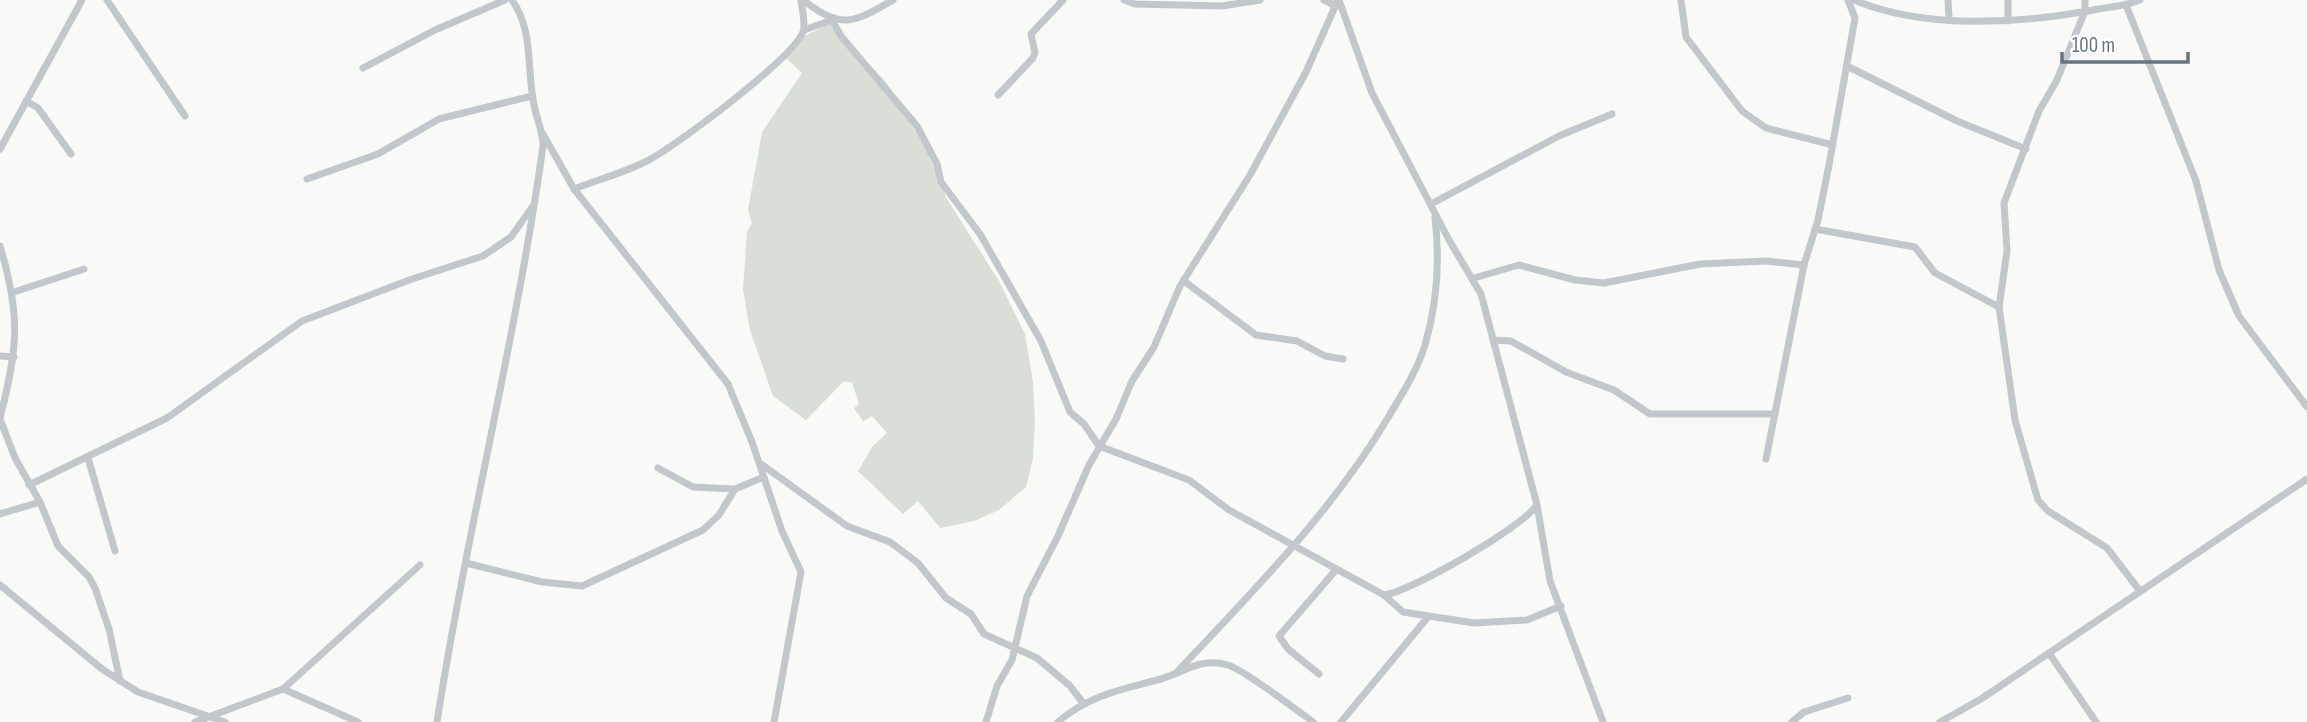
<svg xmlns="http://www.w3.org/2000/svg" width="2307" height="722" viewBox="0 0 2307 722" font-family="'Sofia Sans Condensed',sans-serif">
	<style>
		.green { fill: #d9ded6 }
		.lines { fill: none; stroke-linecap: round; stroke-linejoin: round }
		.minor { stroke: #c2c7cb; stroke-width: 7 }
	</style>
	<rect width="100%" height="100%" fill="#f9f9f7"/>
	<path class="green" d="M830 23 886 82 927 151 947 199 999 281 1025 334 1033 382 1035 423 1033 458 1026 487 999 510 974 521 940 528 918 501 903 514 858 471 873 446 887 433 872 416 863 421 854 408 859 404 852 382H843L806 420 773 396 750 330 743 289 747 232 752 223 748 210 762 132 802 73 786 58 803 37Z"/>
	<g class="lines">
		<g class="minor">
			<path d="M107 0 185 116"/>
			<path d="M803 0C842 30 853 23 893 0"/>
			<path d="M1124 0 1135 4 1222 6 1260 0"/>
			<path d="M1324 0 1336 6"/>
			<path d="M1339 0 1372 93 1449 240 1481 294 1537 505 1550 581 1603 722"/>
			<path d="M1681 0 1686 37 1742 111 1766 128 1833 145"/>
			<path d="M1854 0C1923 29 2016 24 2088 11 2106 7 2123 7 2140 0"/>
			<path d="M1948 0 1949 18"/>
			<path d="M2008 0V21"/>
			<path d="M2085 0V11L2057 80 2039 111 2004 203 2007 251 1999 307 2015 420 2038 500 2048 511 2107 548 2140 591"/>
			<path d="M2126 5 2196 181 2219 270 2239 316 2307 407"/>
			<path d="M804 30 832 20 841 36 917 126 937 164 941 182 980 234 1041 341 1070 412 1084 424 1099 446 1189 480 1229 510 1384 595 1403 612 1474 623 1527 620 1561 606"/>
			<path d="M1847 66 1957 121 2026 149"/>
			<path d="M363 68 435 30 505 0"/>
			<path d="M998 95 1033 58 1035 53 1031 34 1063 0"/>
			<path d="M26 101 38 108 71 154"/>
			<path d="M543 134 574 189 728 384 752 442 782 531 801 572 774 722"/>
			<path d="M0 149 82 0"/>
			<path d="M307 179 378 154 439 119 532 96"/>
			<path d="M574 189C597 180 623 173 645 162 674 148 792 59 803 32 806 24 802 9 801 0"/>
			<path d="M1431 204 1559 136 1612 114"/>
			<path d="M1815 229 1915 247 1935 273 1999 307"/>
			<path d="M0 246C21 316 18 348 0 418"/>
			<path d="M1474 278 1519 265 1575 280 1604 283 1700 264 1766 261 1804 265"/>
			<path d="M1184 281 1256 335 1297 341 1325 356 1343 359"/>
			<path d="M14 292 84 269"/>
			<path d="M1493 340 1511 341 1566 372 1614 390 1650 414H1775"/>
			<path d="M0 356 14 357"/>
			<path d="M0 419 15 458 40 502 58 546 89 577 95 588 109 629 120 681"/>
			<path d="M88 458 115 551"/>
			<path d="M1766 459 1804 265 1818 220 1829 165 1855 18 1848 0"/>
			<path d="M761 464 847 526 890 542 918 563 946 598 971 614 984 634 1037 658 1070 686 1083 703"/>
			<path d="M658 468 693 487 734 489"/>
			<path d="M29 485 167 418 302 321 412 279 483 256 511 237 533 206"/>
			<path d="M0 514 40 502"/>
			<path d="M466 563 542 582 582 586 703 530 719 515 735 489 764 477"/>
			<path d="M0 585 102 669 138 692 225 722"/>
			<path d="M1384 595C1410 592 1523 527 1537 505"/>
			<path d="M2049 653 2096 722"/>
			<path d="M1178 671C1253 591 1333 511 1389 416 1402 394 1417 371 1425 345 1437 304 1440 260 1435 218"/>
			<path d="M1319 674 1288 649 1279 636 1335 571"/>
			<path d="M283 689 358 722"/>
			<path d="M195 722 283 689 420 565"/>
			<path d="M437 722C467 529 516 340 543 146 543 130 535 116 533 99 527 65 533 30 512 0"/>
			<path d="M986 722 997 686 1012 660 1027 596 1058 536 1089 465 1116 419 1132 381 1154 347 1180 286 1250 175 1306 72 1338 0"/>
			<path d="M1058 722C1088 695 1124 689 1161 679 1185 672 1200 657 1228 665 1243 670 1297 710 1313 722"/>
			<path d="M1341 722 1428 617"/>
			<path d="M1792 722 1804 712 1848 698"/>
			<path d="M1940 722 1981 699 2307 479"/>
		</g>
	</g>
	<path d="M2062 52v10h126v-10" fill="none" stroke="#647682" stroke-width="3.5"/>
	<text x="2072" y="52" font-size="21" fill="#647682" stroke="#ffffff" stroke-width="5" paint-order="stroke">100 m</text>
</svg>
